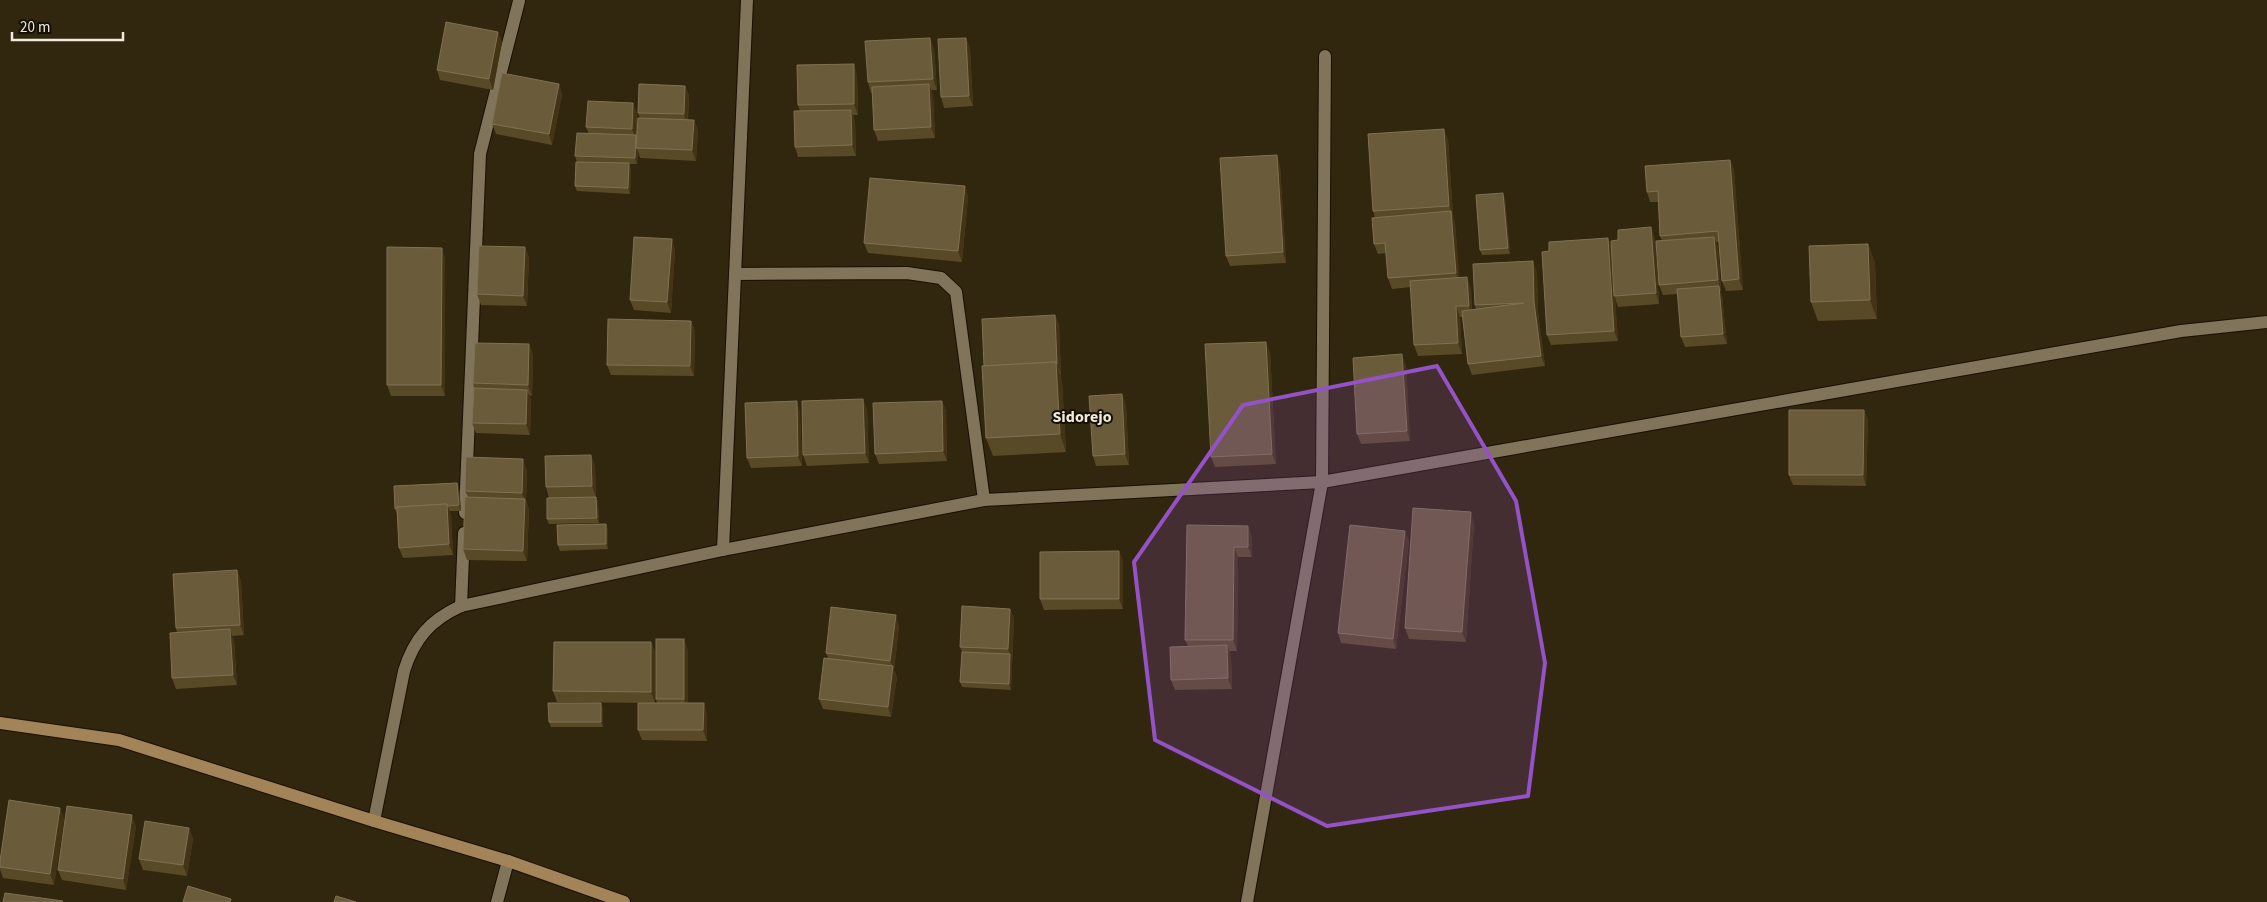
<svg xmlns="http://www.w3.org/2000/svg" width="2267" height="902" viewBox="0 0 2267 902" font-family="'Source Sans 3',sans-serif">
	<style>
		.lines { fill: none; stroke-linecap: round; stroke-linejoin: round }
		.service-casing { stroke: #190f00; stroke-width: 14 }
		.minor-casing { stroke: #190f00; stroke-width: 14 }
		.secondary-casing { stroke: #190f00; stroke-width: 14 }
		.service { stroke: #80745a; stroke-width: 12 }
		.minor { stroke: #80745a; stroke-width: 12 }
		.secondary { stroke: #a38358; stroke-width: 12 }
		.wall { fill: #594a27 }
		.shaded-wall { fill: #423415 }
		.building { fill: #6a5b3a; stroke: #7f7254 }
		.marked { fill: #9352c5; fill-opacity: 0.2; stroke: #9352c5; stroke-width: 4; stroke-linejoin: round }
		.labels { text-anchor: middle; stroke-width: 4; stroke-linejoin: round; paint-order: stroke }
		.quarter-label { font-size: 16px; font-weight: bold; fill: #f2ebdd; stroke: #151006 }
	</style>
	<rect width="100%" height="100%" fill="#31260e"/>
	<g class="lines">
		<g class="service-casing">
			<path id="service" d="M735 274 907 273 941 278 956 292 984 500"/>
		</g>
		<g class="minor-casing">
			<g id="minor">
				<path d="M465 513 480 154 519 1"/>
				<path d="M723 550 747 0"/>
				<path d="M461 606 464 533"/>
				<path d="M374 821 404 671C414 639 430 620 461 606L723 550 984 500 1322 482 2181 331 2267 322"/>
				<path d="M497 902 508 861"/>
				<path d="M1247 902 1322 482 1325 56"/>
			</g>
		</g>
		<g class="secondary-casing">
			<path id="secondary" d="M0 723 119 740 374 821 508 861 624 902"/>
		</g>
		<use href="#service" class="service"/>
		<use href="#minor" class="minor"/>
		<use href="#secondary" class="secondary"/>
	</g>
	<g class="wall">
		<path d="M966 38 970 49 973 106 944 108 941 97Z"/>
		<path d="M502 42 493 90 440 80 437 70Z"/>
		<path d="M934 48 937 90H931L933 95 935 138 878 141 874 130 873 92 871 93 868 82Z"/>
		<path d="M857 75 858 115H853L855 121 856 156 798 157 795 147 800 111 798 105Z"/>
		<path d="M559 84 562 95 552 145 496 134 492 124Z"/>
		<path d="M685 86 689 96 688 120H694L698 131 696 161 640 158 638 151 637 164H629L631 169 630 194 577 191 575 186 577 162 575 156 589 134 586 127 637 113V137L640 118 638 113Z"/>
		<path d="M1448 139 1453 216 1455 222 1459 278 1471 288 1472 310 1476 309 1475 305 1537 272 1538 312 1545 366 1472 375 1468 364 1462 317H1460L1462 354 1418 356 1414 345 1411 287 1392 289 1388 278 1386 253 1378 254 1374 244 1375 217 1373 211Z"/>
		<path d="M1730 160 1734 170 1743 290 1726 291 1722 281 1719 242H1716L1718 247 1721 291H1720L1722 296 1727 344 1685 347 1681 337 1678 294 1663 295 1659 285 1662 240 1660 236 1658 202H1650L1647 192Z"/>
		<path d="M1280 165 1286 263 1230 266 1226 256Z"/>
		<path d="M965 186 968 197 962 262 868 253 864 243Z"/>
		<path d="M1505 198 1510 254 1482 255 1480 250Z"/>
		<path d="M1655 238 1659 304 1618 307 1615 298 1618 341 1551 345 1547 335 1549 251 1611 246Z"/>
		<path d="M672 239 675 250 671 313 634 310 630 300Z"/>
		<path d="M1868 244 1875 263 1877 319 1818 321 1811 302Z"/>
		<path d="M525 247 529 258 527 306 481 305 477 294Z"/>
		<path d="M445 258V396H391L387 385Z"/>
		<path d="M1055 315 1059 325 1061 375H1060L1062 381 1066 452 993 456 986 438 984 366Z"/>
		<path d="M691 321 695 331 694 376 611 375 607 365Z"/>
		<path d="M529 344 533 355 532 396 529 395 531 400 530 435 476 433 472 423 474 388 473 383Z"/>
		<path d="M1270 352 1276 464 1215 467 1211 457Z"/>
		<path d="M1406 365 1410 441 1361 444 1357 434Z"/>
		<path d="M1122 394 1126 405 1129 465 1096 466 1093 456Z"/>
		<path d="M863 399 867 410 869 463 807 466 803 455Z"/>
		<path d="M942 401 946 411 947 461 879 464 875 454Z"/>
		<path d="M1864 410 1868 421 1866 486 1793 485 1789 475Z"/>
		<path d="M800 412 802 466 751 468 747 458Z"/>
		<path d="M591 455 595 466 596 497 598 502 599 523 549 524 547 519 549 498 546 487Z"/>
		<path d="M527 470 526 501 529 509 527 561 467 560 463 549 468 497 465 491Z"/>
		<path d="M457 483 459 488 461 511H449L451 515 453 555 403 558 399 548 397 514 395 509Z"/>
		<path d="M1474 523 1466 642 1409 639 1405 628Z"/>
		<path d="M606 524 608 530V549L560 551 558 545Z"/>
		<path d="M1187 525 1252 536V557H1238L1237 651H1229L1231 655 1232 689 1175 690 1171 680 1188 646 1185 640Z"/>
		<path d="M1409 541 1396 649 1341 643 1338 633Z"/>
		<path d="M1119 551 1123 561V609L1044 610 1040 599Z"/>
		<path d="M237 570 241 581 244 635 232 636 234 640 237 685 176 689 172 678 177 632 176 628Z"/>
		<path d="M1010 609 1014 619 1011 690 962 687 960 682 962 652 960 647Z"/>
		<path d="M899 626 894 670 897 677 891 717 823 709 819 699 828 658 826 653Z"/>
		<path d="M651 642 655 652V703L557 702 553 691Z"/>
		<path d="M688 650V703L707 714V741L642 740 638 730 657 703 656 699Z"/>
		<path d="M603 708V727H551L549 722Z"/>
		<path d="M64 818 54 885 3 878 0 869V861Z"/>
		<path d="M136 826 126 890 62 880 58 870Z"/>
		<path d="M189 828 193 839 187 876 143 870 139 859Z"/>
	</g>
	<g class="shaded-wall">
		<path d="M498 32 502 42 493 90 489 79Z"/>
		<path d="M930 38 934 48 937 90 933 79Z"/>
		<path d="M966 38 970 49 973 106 969 96Z"/>
		<path d="M854 64 857 75 858 115 854 104Z"/>
		<path d="M559 84 562 95 552 145 549 134Z"/>
		<path d="M929 84 933 95 935 138 931 127Z"/>
		<path d="M685 86 689 96 687 125 684 114Z"/>
		<path d="M633 103 637 113 636 136 638 141 636 148 638 151 637 164 635 158 636 139 632 129Z"/>
		<path d="M851 110 855 121 856 156 852 145Z"/>
		<path d="M694 120 698 131 696 161 692 150Z"/>
		<path d="M1444 129 1448 139 1453 216 1449 206Z"/>
		<path d="M1277 155 1280 165 1286 263 1283 252Z"/>
		<path d="M1730 160 1734 170 1743 290 1739 279Z"/>
		<path d="M629 163 631 169 630 194 628 188Z"/>
		<path d="M965 186 968 197 962 262 958 251Z"/>
		<path d="M1503 193 1505 198 1510 254 1508 248Z"/>
		<path d="M1451 211 1455 222 1460 283 1456 273Z"/>
		<path d="M1651 227 1655 238 1659 304 1656 293Z"/>
		<path d="M1714 237 1718 247 1721 291 1718 280Z"/>
		<path d="M1608 238 1612 248 1618 341 1614 331Z"/>
		<path d="M672 239 675 250 671 313 667 302Z"/>
		<path d="M1868 244 1875 263 1877 319 1870 300Z"/>
		<path d="M525 247 529 258 527 306 523 296Z"/>
		<path d="M442 248 445 258V396L441 385Z"/>
		<path d="M1533 261 1537 272 1538 312 1545 366 1541 356 1534 302Z"/>
		<path d="M1467 277 1471 288 1472 316 1469 306Z"/>
		<path d="M1719 286 1722 296 1727 344 1723 334Z"/>
		<path d="M1456 306 1460 317 1462 354 1458 343Z"/>
		<path d="M1055 315 1059 325 1061 375 1057 364Z"/>
		<path d="M691 321 695 331 694 376 690 366Z"/>
		<path d="M1266 342 1270 352 1276 464 1272 454Z"/>
		<path d="M529 344 533 355 532 396 528 385Z"/>
		<path d="M1402 354 1406 365 1410 441 1407 431Z"/>
		<path d="M1056 362 1062 381 1066 452 1060 434Z"/>
		<path d="M527 390 531 400 530 435 526 424Z"/>
		<path d="M1122 394 1126 405 1129 465 1125 454Z"/>
		<path d="M863 399 867 410 869 463 865 453Z"/>
		<path d="M797 401 800 412 802 466 798 456Z"/>
		<path d="M942 401 946 411 947 461 943 451Z"/>
		<path d="M1864 410 1868 421 1866 486 1863 475Z"/>
		<path d="M591 455 595 466 596 497 592 486Z"/>
		<path d="M523 459 527 470 526 501 529 509 527 561 523 551 525 501 522 493Z"/>
		<path d="M457 483 459 488 461 511 459 505Z"/>
		<path d="M596 497 598 502 599 523 597 518Z"/>
		<path d="M447 504 451 515 453 555 449 544Z"/>
		<path d="M1471 512 1474 523 1466 642 1462 632Z"/>
		<path d="M606 524 608 530V549L606 544Z"/>
		<path d="M1248 526 1252 536V557L1248 547Z"/>
		<path d="M1405 531 1409 541 1396 649 1393 639Z"/>
		<path d="M1234 547 1238 557 1237 651 1233 640Z"/>
		<path d="M1119 551 1123 561V609L1119 599Z"/>
		<path d="M237 570 241 581 244 635 240 625Z"/>
		<path d="M1010 609 1014 619 1011 690 1009 684 1010 654 1008 649Z"/>
		<path d="M896 615 899 626 894 670 897 677 891 717 888 707 893 667 890 661Z"/>
		<path d="M230 629 234 640 237 685 233 675Z"/>
		<path d="M684 639 688 650V709L684 699Z"/>
		<path d="M651 642 655 652V703L651 692Z"/>
		<path d="M1227 645 1231 655 1232 689 1228 678Z"/>
		<path d="M601 703 603 708V727L601 722Z"/>
		<path d="M704 703 707 714V741L703 730Z"/>
		<path d="M60 808 64 818 54 885 50 874Z"/>
		<path d="M132 815 136 826 126 890 123 879Z"/>
		<path d="M189 828 193 839 187 876 183 865Z"/>
	</g>
	<g class="building">
		<path d="M446 22 498 32 489 79 437 70Z"/>
		<path d="M930 38 933 79 868 82 865 41Z"/>
		<path d="M966 38 969 96 941 97 938 39Z"/>
		<path d="M854 64V104L798 105 797 65Z"/>
		<path d="M502 73 559 84 549 134 492 124Z"/>
		<path d="M639 84 685 86 684 114 638 113Z"/>
		<path d="M929 84 931 127 874 130 872 87Z"/>
		<path d="M588 101 633 103 632 129 586 127Z"/>
		<path d="M851 110 852 145 795 147 794 111Z"/>
		<path d="M638 118 694 120 692 150 636 148Z"/>
		<path d="M1444 129 1449 206 1373 211 1368 134Z"/>
		<path d="M577 133 636 135 635 158 575 156Z"/>
		<path d="M1277 155 1283 252 1226 256 1220 158Z"/>
		<path d="M1730 160 1739 279 1722 281 1718 231 1660 236 1658 191 1647 192 1645 166Z"/>
		<path d="M576 162 629 163 628 188 575 186Z"/>
		<path d="M870 178 965 186 958 251 864 243Z"/>
		<path d="M1503 193 1508 248 1480 250 1476 195Z"/>
		<path d="M1451 211 1456 273 1388 278 1385 243 1374 244 1372 218Z"/>
		<path d="M1651 227 1656 293 1614 296 1611 241 1618 240V230Z"/>
		<path d="M634 237 672 239 667 302 630 300Z"/>
		<path d="M1714 237 1718 280 1659 285 1656 241Z"/>
		<path d="M1608 238 1614 331 1547 335 1542 252 1549 251V242Z"/>
		<path d="M1868 244 1870 300 1811 302 1809 246Z"/>
		<path d="M479 246 525 247 523 296 477 294Z"/>
		<path d="M387 247 442 248 441 385H387Z"/>
		<path d="M1533 261 1534 302 1541 356 1468 364 1462 311 1524 303 1475 305 1473 264Z"/>
		<path d="M1467 277 1469 306H1456L1458 343 1414 345 1410 281Z"/>
		<path d="M1719 286 1723 334 1681 337 1677 289Z"/>
		<path d="M1055 315 1057 364H1056V362L984 366 982 319Z"/>
		<path d="M608 319 691 321 690 366 607 365Z"/>
		<path d="M1266 342 1272 454 1211 457 1205 344Z"/>
		<path d="M475 343 529 344 528 385 473 383Z"/>
		<path d="M1402 354 1407 431 1357 434 1353 358Z"/>
		<path d="M1056 362 1060 434 986 438 982 366Z"/>
		<path d="M474 388 527 390 526 424 472 423Z"/>
		<path d="M1122 394 1125 454 1093 456 1089 396Z"/>
		<path d="M863 399 865 453 803 455 802 401Z"/>
		<path d="M797 401 798 456 747 458 745 403Z"/>
		<path d="M942 401 943 451 875 454 873 403Z"/>
		<path d="M1789 410H1864L1863 475H1789Z"/>
		<path d="M591 455 592 486 546 487 545 456Z"/>
		<path d="M466 457 523 459 522 493 465 491Z"/>
		<path d="M457 483 459 505 447 506V504L397 507V508L395 509 394 486Z"/>
		<path d="M465 497 525 499 523 551 463 549Z"/>
		<path d="M596 497 597 518 547 519V498Z"/>
		<path d="M447 504 449 544 399 548 397 507Z"/>
		<path d="M1413 508 1471 512 1462 632 1405 628Z"/>
		<path d="M606 524V544L558 545 557 525Z"/>
		<path d="M1187 525 1248 526V547H1234L1233 640H1185Z"/>
		<path d="M1350 525 1405 531 1393 639 1338 633Z"/>
		<path d="M1119 551V599H1040V552Z"/>
		<path d="M237 570 240 625 176 628 173 574Z"/>
		<path d="M962 606 1010 609 1008 649 960 647Z"/>
		<path d="M831 607 896 615 890 661 826 653Z"/>
		<path d="M230 629 233 675 172 678 170 633Z"/>
		<rect x="656" y="639" width="28" height="60"/>
		<path d="M554 642H651V692L553 691Z"/>
		<path d="M1227 645 1228 678 1171 680 1170 647Z"/>
		<path d="M962 652 1010 654 1009 684 960 682Z"/>
		<path d="M824 658 893 666 888 707 819 699Z"/>
		<path d="M548 703H601V722H549Z"/>
		<path d="M638 703H704L703 730H638Z"/>
		<path d="M9 800 60 808 50 874 0 867V861Z"/>
		<path d="M67 806 132 815 123 879 58 870Z"/>
		<path d="M145 821 189 828 183 865 139 859Z"/>
		<path d="M188 886 231 899 230 902H183Z"/>
		<path d="M5 893 63 901 62 902H3Z"/>
		<path d="M336 896 356 902H334Z"/>
	</g>
	<path class="marked" d="M1437 366 1516 501 1545 663 1528 796 1327 826 1155 740 1134 562 1243 405Z"/>
	<g class="labels">
		<g class="quarter-label">
			<text x="1082" y="422">Sidorejo</text>
		</g>
	</g>
	<path d="M12 32v8h111v-8" fill="none" stroke="#f2ebdd" stroke-width="2.5"/>
	<text x="20" y="32" font-size="15" fill="#f2ebdd" stroke="#151006" stroke-width="4" paint-order="stroke">20 m</text>
</svg>
